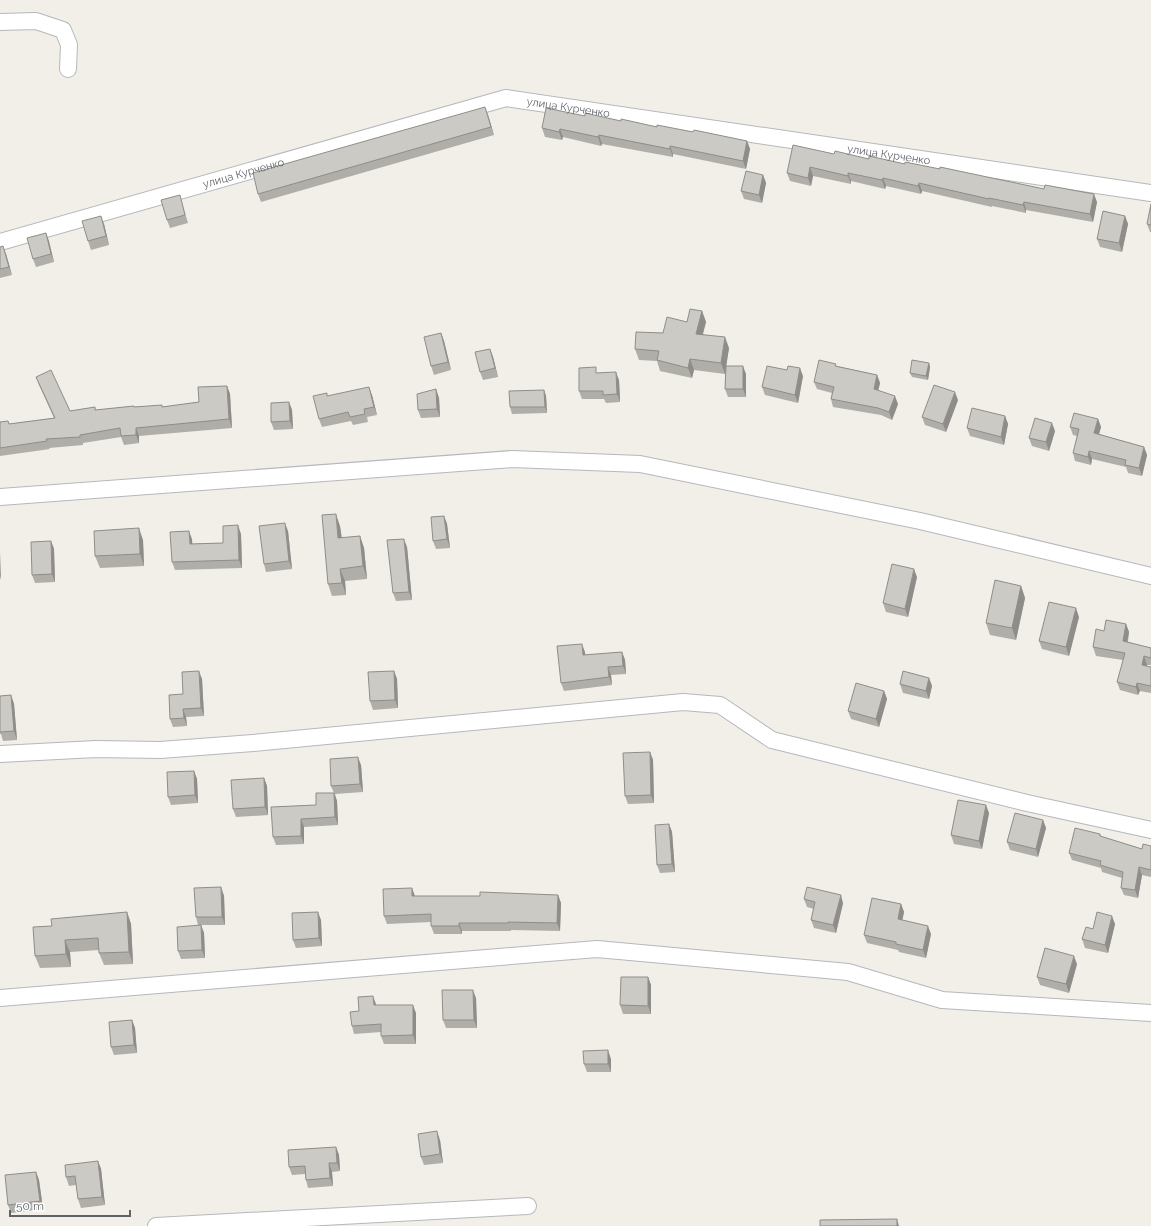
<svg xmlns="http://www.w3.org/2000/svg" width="1151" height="1226" viewBox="0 0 1151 1226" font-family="Raleway,sans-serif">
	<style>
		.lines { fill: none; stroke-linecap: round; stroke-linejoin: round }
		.street-casing { stroke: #b5b8bc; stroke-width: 18 }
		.street { stroke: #fff; stroke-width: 16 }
		.wall { fill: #afaea9 }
		.shaded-wall { fill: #8f8d8a }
		.building { fill: #cccac5; stroke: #8f8d8a }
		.labels { text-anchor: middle; stroke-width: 3; stroke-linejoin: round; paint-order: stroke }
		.street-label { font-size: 11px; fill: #5f6368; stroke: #fff }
	</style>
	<rect width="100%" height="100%" fill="#f1efe8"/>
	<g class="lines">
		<g class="street-casing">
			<g id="street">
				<path d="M0 22 36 21 63 30 69 45 68 69"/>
				<path id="s1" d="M0 242 506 98 1151 193"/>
				<path d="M0 497 512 459 640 464 920 521 1151 576"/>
				<path d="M0 754 96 749 160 750 253 743 683 702 720 705 772 740 1027 803 1151 830"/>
				<path d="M0 998 597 949 848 972 942 1000 1151 1013"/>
				<path d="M156 1226 528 1206"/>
			</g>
		</g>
		<use href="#street" class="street"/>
	</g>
	<g class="wall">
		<path d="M488 115 494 135 261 202 258 194Z"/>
		<path d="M585 116 657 127 747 141 750 149 746 169 673 154V157L602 144 601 146 563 137 562 140 545 137 542 128Z"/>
		<path d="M834 154 905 164 1097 202 1093 222 1026 210V213L992 206V207L922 191 921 194 886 186 885 189 851 181V184L813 176 811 186 790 181 787 173Z"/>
		<path d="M763 175 766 183 762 203 744 199 741 191Z"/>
		<path d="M182 203 188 223 170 228 167 220Z"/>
		<path d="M1151 204V232H1150L1147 224Z"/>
		<path d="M1125 216 1128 224 1122 252 1100 247 1097 239Z"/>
		<path d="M104 224 109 245 91 250 88 241Z"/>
		<path d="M46 233 54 262 36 267 33 259Z"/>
		<path d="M0 247 6 254 12 275 0 278Z"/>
		<path d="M702 311 706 322 703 334 729 348 726 366 746 374V397H728L725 389V374L694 370 692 378 660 371 657 361 639 360 635 349 663 333 687 322Z"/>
		<path d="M441 333 444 341 451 370 434 375 431 366Z"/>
		<path d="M490 349 493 357 498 377 483 380 480 372Z"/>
		<path d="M929 363 930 367 928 380 912 377 910 373Z"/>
		<path d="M837 366 877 375 880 383 878 390 898 404 892 420 881 415 833 407 831 399 832 393 817 389 814 382Z"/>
		<path d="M803 376 798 403 765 395 762 387Z"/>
		<path d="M36 377 70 411 95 407 96 410 134 406V407H163L199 402 227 386 230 394 232 428 139 436V443L124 445 121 437 83 443V445L49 448 50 449 0 456V422L9 424 54 418 39 385Z"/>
		<path d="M619 380 620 402 606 403 604 399H582L579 391Z"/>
		<path d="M436 389 439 398 440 417 421 418 418 410Z"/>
		<path d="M544 390 546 396 547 413 512 414 510 407Z"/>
		<path d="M372 395 377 415 367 417 368 422 353 425 351 421 322 427 319 419 328 396Z"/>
		<path d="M958 400 946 432 925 425 922 417Z"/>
		<path d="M289 402 292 410 293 429 274 430 271 422Z"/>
		<path d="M1005 416 1008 424 1004 445 970 436 967 428Z"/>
		<path d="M1098 419 1101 427 1099 434 1144 447 1147 455 1142 476 1128 473 1126 467 1092 459 1091 465 1075 461 1073 453 1077 436 1073 435 1070 427Z"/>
		<path d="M1055 431 1049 451 1032 446 1029 438Z"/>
		<path d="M444 516 447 524 450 548 436 549 433 541Z"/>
		<path d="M340 526 342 538 360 536 364 548 367 579 345 581 346 595 332 596 328 584Z"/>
		<path d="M288 531 292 569 266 572 264 564Z"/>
		<path d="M241 534 242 568 175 570 172 562 192 539V544L223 543Z"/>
		<path d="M143 540 144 566 100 568 95 556Z"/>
		<path d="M51 541 54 549 55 582 35 583 32 575Z"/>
		<path d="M407 547 412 600 396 601 393 593Z"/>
		<path d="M917 577 908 617 886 612 883 603Z"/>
		<path d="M1021 586 1025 598 1016 640 990 635 986 623Z"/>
		<path d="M1079 617 1069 656 1042 649 1039 641Z"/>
		<path d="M1126 624 1129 632 1128 642 1151 648V665H1147V666L1151 667V693L1140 691 1138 695 1120 690 1117 682 1123 660 1096 656 1093 647 1104 631Z"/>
		<path d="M585 652V655L622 652 625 660 626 674 611 675 612 685 564 691 561 683Z"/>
		<path d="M394 671 397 679 398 708 373 710 370 701Z"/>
		<path d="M929 678 932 686 929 699 903 693 900 684Z"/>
		<path d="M202 679 204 716 186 717 187 726 173 727 170 719Z"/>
		<path d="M884 691 887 699 879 727 851 719 848 711Z"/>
		<path d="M11 695 14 704 17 740 3 741 1 734H0V696Z"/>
		<path d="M650 752 653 760 654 803 628 804 625 796Z"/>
		<path d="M361 765 363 792 335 794 337 801 338 825 304 827V844L276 845 273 837 334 793 331 786Z"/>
		<path d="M194 771 197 779 198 803 171 805 168 797Z"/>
		<path d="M264 778 267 786 268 815 236 817 233 809Z"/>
		<path d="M989 813 982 849 954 844 951 835Z"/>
		<path d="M1043 820 1046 828 1038 857 1010 850 1007 842Z"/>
		<path d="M669 824 672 832 675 872 660 873 657 865Z"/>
		<path d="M1100 834 1101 837 1142 849 1151 846V877L1142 875 1138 898 1124 895 1121 888 1122 878 1102 872 1101 868 1072 860 1069 853Z"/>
		<path d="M221 887 224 896 225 925H201L204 933 205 958 181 959 178 951 198 925 196 917Z"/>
		<path d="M558 895 561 903 560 931 511 930V931H462V934H434L431 926V922L387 924 384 916 415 896H480Z"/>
		<path d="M804 899 843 903 836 933 814 928 811 920 814 909 807 907Z"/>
		<path d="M901 904 904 912 902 920 931 934 926 958 899 952 898 950 867 943 864 935Z"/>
		<path d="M127 912 131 924 133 964 104 965 99 953V950L70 952 71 967 40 968 35 956 52 926Z"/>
		<path d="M321 920 322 946 296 948 293 940Z"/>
		<path d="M1115 924 1108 953 1085 948 1082 939 1093 929Z"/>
		<path d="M1077 964 1069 993 1040 985 1037 977Z"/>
		<path d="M648 977 651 985V1014H623L620 1005Z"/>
		<path d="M476 998 477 1028H446L443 1020Z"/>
		<path d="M376 1004V1005L416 1013V1044H384L381 1036V1032L354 1034 352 1026 359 1011Z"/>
		<path d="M132 1020 135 1028 137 1053 114 1055 111 1047Z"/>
		<path d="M611 1059V1072H587L584 1064Z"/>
		<path d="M440 1140 443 1163 424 1165 421 1157Z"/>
		<path d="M336 1147 339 1155 340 1171 332 1172 333 1186 308 1188 306 1180 305 1174 292 1175 289 1167Z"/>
		<path d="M98 1161 101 1169 105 1205 81 1208 78 1199 76 1185 69 1186 66 1177Z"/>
		<path d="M36 1172 39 1180 43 1209 11 1213 8 1205Z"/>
	</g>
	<g class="shaded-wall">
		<path d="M485 107 488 115 494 135 491 127Z"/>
		<path d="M560 129 563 137 562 140 559 132Z"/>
		<path d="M599 135 602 144 601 146 598 137Z"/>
		<path d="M747 141 750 149 746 169 743 161Z"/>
		<path d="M670 146 673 154V157L670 149Z"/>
		<path d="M810 167 813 176 811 186 808 178Z"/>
		<path d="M848 173 851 181V184L848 176Z"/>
		<path d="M763 175 766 183 762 203 759 195Z"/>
		<path d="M883 178 886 186 885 189 882 180Z"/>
		<path d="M919 183 922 191 921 194 918 186Z"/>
		<path d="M1094 194 1097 202 1093 222 1090 214Z"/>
		<path d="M1024 202 1026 210V213L1023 205Z"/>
		<path d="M101 216 104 224 109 245 106 236Z"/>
		<path d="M1125 216 1128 224 1122 252 1119 243Z"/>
		<path d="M46 233 49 241 54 262 51 254Z"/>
		<path d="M3 246 6 254 12 275 9 267Z"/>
		<path d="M702 311 706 322 700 344 696 334Z"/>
		<path d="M441 333 444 341 451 370 448 362Z"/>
		<path d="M725 337 729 348 725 374 721 363Z"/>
		<path d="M490 349 493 357 498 377 495 368Z"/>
		<path d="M690 359 694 370 692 378 688 368Z"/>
		<path d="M929 363 930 367 928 380 926 376Z"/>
		<path d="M743 366 746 374V397L743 389Z"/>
		<path d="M800 368 803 376 798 403 795 395Z"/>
		<path d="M616 372 619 380 620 402 617 394Z"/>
		<path d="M877 375 880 383 877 396 874 389Z"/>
		<path d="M227 386 230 394 232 428 229 419Z"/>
		<path d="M369 387 372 395 377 415 374 407Z"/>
		<path d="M436 389 439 398 440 417 437 409Z"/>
		<path d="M544 390 546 396 547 413 545 407Z"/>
		<path d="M955 392 958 400 946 432 943 424Z"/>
		<path d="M895 396 898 404 892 420 889 412Z"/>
		<path d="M289 402 292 410 293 429 290 421Z"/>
		<path d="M1005 416 1008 424 1004 445 1001 437Z"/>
		<path d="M1098 419 1101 427 1097 441 1094 433Z"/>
		<path d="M1052 423 1055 431 1049 451 1046 442Z"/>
		<path d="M136 428 139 436V443L136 435Z"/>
		<path d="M1144 447 1147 455 1142 476 1139 468Z"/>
		<path d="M1089 451 1092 459 1091 465 1088 457Z"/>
		<path d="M336 514 340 526 343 550 338 538Z"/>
		<path d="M444 516 447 524 450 548 447 539Z"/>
		<path d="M285 523 288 531 292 569 289 561Z"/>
		<path d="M238 525 241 534 242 568 239 560Z"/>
		<path d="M139 528 143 540 144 566 140 554Z"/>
		<path d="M189 531 192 539 193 552 190 544Z"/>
		<path d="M360 536 364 548 367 579 363 566Z"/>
		<path d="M404 539 407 547 412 600 409 592Z"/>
		<path d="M51 541 54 549 55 582 52 574Z"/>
		<path d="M0 552 1 580 0 576Z"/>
		<path d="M340 569 345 581 346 595 342 583Z"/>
		<path d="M914 569 917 577 908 617 905 609Z"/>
		<path d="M1021 586 1025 598 1016 640 1012 628Z"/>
		<path d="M1076 608 1079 617 1069 656 1066 647Z"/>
		<path d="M1126 624 1129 632 1126 649 1123 641Z"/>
		<path d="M582 644 585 652 586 663 583 655Z"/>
		<path d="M622 652 625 660 626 674 623 666Z"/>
		<path d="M1144 656 1147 665 1145 673 1142 665Z"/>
		<path d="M608 667 611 675 612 685 609 677Z"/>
		<path d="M199 671 202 679 204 716 201 708Z"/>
		<path d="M394 671 397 679 398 708 395 700Z"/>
		<path d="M929 678 932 686 929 699 926 691Z"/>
		<path d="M1137 683 1140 691 1138 695 1136 687Z"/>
		<path d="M884 691 887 699 879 727 876 719Z"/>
		<path d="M11 695 14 704 17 740 14 731Z"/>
		<path d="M183 709 186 717 187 726 184 718Z"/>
		<path d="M650 752 653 760 654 803 651 795Z"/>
		<path d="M358 757 361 765 363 792 360 784Z"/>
		<path d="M194 771 197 779 198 803 195 795Z"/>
		<path d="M264 778 267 786 268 815 265 807Z"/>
		<path d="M334 793 337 801 338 825 335 817Z"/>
		<path d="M986 805 989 813 982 849 979 841Z"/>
		<path d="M301 819 304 827V844L301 836Z"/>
		<path d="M1043 820 1046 828 1038 857 1036 849Z"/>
		<path d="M669 824 672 832 675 872 672 864Z"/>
		<path d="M1139 867 1142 875 1138 898 1135 890Z"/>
		<path d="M221 887 224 896 225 925 222 917Z"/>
		<path d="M412 888 415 896H412Z"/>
		<path d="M558 895 561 903 560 931 557 923Z"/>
		<path d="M841 895 843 903 836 933 833 925Z"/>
		<path d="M901 904 904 912 901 927 898 919Z"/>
		<path d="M127 912 131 924 133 964 129 952Z"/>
		<path d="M318 912 321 920 322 946 319 938Z"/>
		<path d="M1112 916 1115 924 1108 953 1105 945Z"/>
		<path d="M459 923 462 931V934L459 926Z"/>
		<path d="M201 925 204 933 205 958 202 950Z"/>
		<path d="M928 926 931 934 926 958 923 950Z"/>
		<path d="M65 940 70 952 71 967 66 954Z"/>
		<path d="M1074 956 1077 964 1069 993 1066 984Z"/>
		<path d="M648 977 651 985V1014L648 1006Z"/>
		<path d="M473 990 476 998 477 1028 474 1020Z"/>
		<path d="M373 996 376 1004 377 1013 374 1005Z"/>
		<path d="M413 1005 416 1013V1044L413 1035Z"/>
		<path d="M132 1020 135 1028 137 1053 134 1045Z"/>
		<path d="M608 1050 611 1059V1072L608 1064Z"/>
		<path d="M437 1131 440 1140 443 1163 440 1154Z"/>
		<path d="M336 1147 339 1155 340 1171 337 1163Z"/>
		<path d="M98 1161 101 1169 105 1205 102 1197Z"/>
		<path d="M329 1163 332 1172 333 1186 330 1178Z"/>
		<path d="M36 1172 39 1180 43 1209 40 1201Z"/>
		<path d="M897 1219 899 1226H897Z"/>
	</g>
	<g class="building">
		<path d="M485 107 491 127 258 194 253 173Z"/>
		<path d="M546 108 585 116V113L621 121V119L657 127V125L693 132 694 130 747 141 743 161 670 146V149L599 135 598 137 560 129 559 132 542 128Z"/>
		<path d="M793 145 834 154 835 151 869 159V156L905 164V162L940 169V167L1044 189 1045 185 1094 194 1090 214 1024 202 1023 205 989 198V199L919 183 918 186 883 178 882 180 848 173V176L810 167 808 178 787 173Z"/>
		<path d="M746 171 763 175 759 195 741 191Z"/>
		<path d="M180 195 185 215 167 220 161 200Z"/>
		<path d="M1151 204V225L1147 224Z"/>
		<path d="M1103 211 1125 216 1119 243 1097 239Z"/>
		<path d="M101 216 106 236 88 241 82 221Z"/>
		<path d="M46 233 51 254 33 259 27 238Z"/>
		<path d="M3 246 9 267 0 269V247Z"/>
		<path d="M690 309 702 311 696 334 725 337 721 363 690 359 688 368 657 360 659 351 635 349 636 332 663 333 667 317 687 322Z"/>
		<path d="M441 333 448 362 431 366 424 337Z"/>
		<path d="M490 349 495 368 480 372 475 352Z"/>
		<path d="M819 360 836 364 835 366 877 375 874 389 895 396 889 412 878 408 831 399 834 387 814 382Z"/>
		<path d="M912 360 929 363 926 376 910 373Z"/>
		<path d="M726 366H743V389H725Z"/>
		<path d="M767 366 787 370 788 366 800 368 795 395 762 387Z"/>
		<path d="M596 367V373L616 372 617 394 603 395V391H579V368Z"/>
		<path d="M51 370 70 411 95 407V410L134 406V407L162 405V407L199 402 198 387 227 386 229 419 136 428V435L121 436 120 428 80 435V437L46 439 47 441 0 448V422L8 421 9 424 55 418 36 377Z"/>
		<path d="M934 385 955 392 943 424 922 417Z"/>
		<path d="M369 387 374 407 364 409 365 414 350 417 348 412 319 419 313 396 327 393V396Z"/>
		<path d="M436 389 437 409 418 410 417 394Z"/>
		<path d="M544 390 545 407H510L509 391Z"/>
		<path d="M289 402 290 421 271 422V403Z"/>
		<path d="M972 408 1005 416 1001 437 967 428Z"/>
		<path d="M1074 413 1098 419 1094 433 1144 447 1139 468 1125 465 1126 460 1089 451 1088 457 1073 453 1079 429 1070 427Z"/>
		<path d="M1035 418 1052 423 1046 442 1029 438Z"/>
		<path d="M336 514 338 538 360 536 363 566 340 569 342 583 328 584 322 515Z"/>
		<path d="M444 516 447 539 433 541 431 517Z"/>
		<path d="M285 523 289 561 264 564 259 526Z"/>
		<path d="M238 525 239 560 172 562 170 532 189 531 190 544 223 543V526Z"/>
		<path d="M139 528 140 554 95 556 94 531Z"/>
		<path d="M404 539 409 592 393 593 387 540Z"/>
		<path d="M51 541 52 574 32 575 31 542Z"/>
		<path d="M892 564 914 569 905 609 883 603Z"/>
		<path d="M995 580 1021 586 1012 628 986 623Z"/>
		<path d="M1049 602 1076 608 1066 647 1039 641Z"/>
		<path d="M1106 620 1126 624 1123 641 1151 648V658L1144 656 1142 665 1151 667V686L1137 683 1136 687 1117 682 1125 653 1093 647 1096 629 1104 631Z"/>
		<path d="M582 644 583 655 622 652 623 666 608 667 609 677 561 683 557 646Z"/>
		<path d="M199 671 201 708 183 709 184 718 170 719 169 695 183 694 182 672Z"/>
		<path d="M394 671 395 700 370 701 368 672Z"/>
		<path d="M903 671 929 678 926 691 900 684Z"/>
		<path d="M856 683 884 691 876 719 848 711Z"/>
		<path d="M11 695 14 731 0 732V696Z"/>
		<path d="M650 752 651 795 625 796 623 753Z"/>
		<path d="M358 757 360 784 331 786 330 759Z"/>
		<path d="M194 771 195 795 168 797 167 772Z"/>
		<path d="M264 778 265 807 233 809 231 780Z"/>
		<path d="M316 793H334L335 817 301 819V836L273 837 271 807 316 805Z"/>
		<path d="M958 800 986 805 979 841 951 835Z"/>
		<path d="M1015 813 1043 820 1036 849 1007 842Z"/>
		<path d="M669 824 672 864 657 865 655 825Z"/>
		<path d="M1075 828 1100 834V836L1142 849 1143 844 1151 846V870L1139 867 1135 890 1121 888 1123 872 1100 865 1101 861 1069 853Z"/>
		<path d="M221 887 222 917H196L194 888Z"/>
		<path d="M807 887 841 895 833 925 811 920 815 902 804 899Z"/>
		<path d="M412 888V896H480V892L558 895 557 923 508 922V923H459V926H431V914L384 916 383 889Z"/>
		<path d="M872 898 901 904 898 919 928 926 923 950 896 944V942L864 935Z"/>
		<path d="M127 912 129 952 99 953 98 938 65 940 66 954 35 956 33 927 52 926 51 919Z"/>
		<path d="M318 912 319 938 293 940 292 913Z"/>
		<path d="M1097 912 1112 916 1105 945 1082 939 1086 927 1093 929Z"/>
		<path d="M201 925 202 950 178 951 177 927Z"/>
		<path d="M1045 948 1074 956 1066 984 1037 977Z"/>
		<path d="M621 977H648V1006L620 1005Z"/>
		<path d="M442 990H473L474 1020H443Z"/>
		<path d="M373 996 374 1005H413V1035L381 1036V1024L352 1026 350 1012 359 1011 358 997Z"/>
		<path d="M132 1020 134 1045 111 1047 109 1022Z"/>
		<path d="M608 1050V1064H584L583 1051Z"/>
		<path d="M437 1131 440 1154 421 1157 418 1134Z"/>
		<path d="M336 1147 337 1163H329L330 1178 306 1180 305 1166 289 1167 288 1150Z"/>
		<path d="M98 1161 102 1197 78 1199 75 1176 66 1177 65 1165Z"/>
		<path d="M36 1172 40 1201 8 1205 5 1175Z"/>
		<path d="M897 1219V1226H820V1220Z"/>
	</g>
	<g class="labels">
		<g class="street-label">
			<text dy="4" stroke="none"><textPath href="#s1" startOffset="589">улица Курченко</textPath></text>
			<text dy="4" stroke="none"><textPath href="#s1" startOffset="913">улица Курченко</textPath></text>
			<text dy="4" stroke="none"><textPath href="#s1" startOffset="253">улица Курченко</textPath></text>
		</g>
	</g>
	<path d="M10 1210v6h120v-6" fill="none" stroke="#5f6368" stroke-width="2"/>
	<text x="16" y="1210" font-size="12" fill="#5f6368" stroke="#ffffff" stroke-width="3" paint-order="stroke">50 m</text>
</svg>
